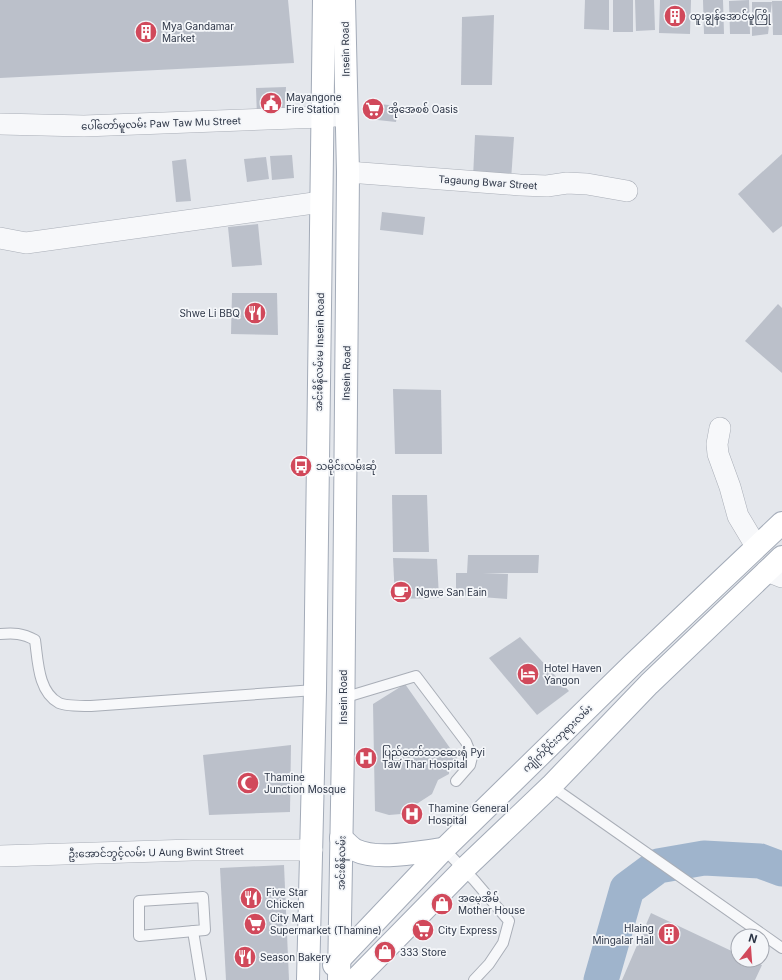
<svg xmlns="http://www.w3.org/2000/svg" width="782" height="980" viewBox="0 0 782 980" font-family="Inter,'Noto Sans Myanmar',sans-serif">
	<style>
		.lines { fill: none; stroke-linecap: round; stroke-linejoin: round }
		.river { stroke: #9fb4cc; stroke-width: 35 }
		.building { fill: #bbc0ca }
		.service-casing { stroke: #a9aeb7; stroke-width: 12 }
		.minor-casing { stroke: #a9aeb7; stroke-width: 22 }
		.primary-casing { stroke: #a3abb8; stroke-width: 24 }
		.service { stroke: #f7f8fa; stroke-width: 10 }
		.minor { stroke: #f7f8fa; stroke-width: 21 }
		.primary { stroke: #fff; stroke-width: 22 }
		.labels { text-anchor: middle; stroke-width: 3.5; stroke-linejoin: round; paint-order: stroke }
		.poi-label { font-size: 10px; fill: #2b3445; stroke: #f4f6f9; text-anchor: start }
		.street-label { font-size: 10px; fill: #2b3445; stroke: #f4f6f9 }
	</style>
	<rect width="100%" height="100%" fill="#e4e7ec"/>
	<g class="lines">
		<path class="river" d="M601 980 627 889 658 866 704 858 760 861 782 869"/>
	</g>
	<g class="building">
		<path d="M0 0H288L294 63 0 78Z"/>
		<path d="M585 0H609V30L584 29Z"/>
		<rect x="613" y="0" width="20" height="32"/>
		<path d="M635 0H654L655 30 636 31Z"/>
		<path d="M660 0H691L690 34 659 33Z"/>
		<path d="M703 0H723L724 34H704Z"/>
		<path d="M749 0 750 34H730L729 1Z"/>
		<path d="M772 1H782V35H773Z"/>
		<path d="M752 2H772L768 34 752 36Z"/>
		<path d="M494 15 492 85H461L462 17Z"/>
		<path d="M286 87 284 118H257L256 88Z"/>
		<path d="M370 103 398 106 396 122 368 119Z"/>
		<path d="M475 135 514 137 511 180 473 178Z"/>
		<path d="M782 154V226L773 233 738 194Z"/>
		<path d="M292 155 294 178 272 180 270 156Z"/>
		<path d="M266 157 269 179 247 182 244 159Z"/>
		<path d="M186 159 191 201 176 202 172 161Z"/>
		<path d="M382 212 425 217 423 235 380 230Z"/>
		<path d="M258 224 262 265 232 267 228 227Z"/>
		<path d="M232 293H277L278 335 231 334Z"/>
		<path d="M778 304 782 308V373L745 341Z"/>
		<path d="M393 389 441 390 442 454H395Z"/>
		<path d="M392 495H427L429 552H393Z"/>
		<path d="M468 555H539L538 573H483L508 574 507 599 456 595V573H467Z"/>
		<path d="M393 558 437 559 439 598 395 599Z"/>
		<path d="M520 637 569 691 537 715 489 658Z"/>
		<path d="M405 684 457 758 449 766V774L438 780 432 794 401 814 389 815 375 811 373 704Z"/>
		<path d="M291 745 290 812 209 815 203 755Z"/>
		<path d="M284 865 289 980H226L220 868Z"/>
		<path d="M651 913 738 954V960H751L762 965 755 980H622Z"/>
	</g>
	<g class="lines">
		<g class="service-casing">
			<g id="service">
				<path d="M0 634C14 633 22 633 35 640 38 661 38 692 59 703 65 706 83 706 91 706L315 690"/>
				<path d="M343 698 416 676 466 742 472 757 470 765 456 781"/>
				<path d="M551 786 782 948"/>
				<path d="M444 849 474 880 509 921 503 943 489 964 474 980"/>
				<path d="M203 897 205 930 139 936V901Z"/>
				<path d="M193 931 201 980"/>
			</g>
		</g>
		<g class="minor-casing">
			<g id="minor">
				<path d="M0 124 84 126 322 117 346 115"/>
				<path d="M348 172 520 185 547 186 567 183 587 184 627 191"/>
				<path d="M0 238 26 243 321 202"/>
				<path d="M720 428 717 444 718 454 730 487 738 516 756 546"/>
				<path d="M767 571 782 577"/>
				<path d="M0 856 192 850H312"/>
			</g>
		</g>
		<g class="primary-casing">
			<g id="primary">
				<path d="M341 838C346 842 350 847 355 850 378 861 418 852 444 849"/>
				<path d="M334 965 444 849 633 664 782 523"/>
				<path d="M308 980 315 690 324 0"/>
				<path d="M339 980 343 746 348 172 344 0"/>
				<path d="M355 980 464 869 551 786 649 684 782 557"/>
			</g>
		</g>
		<use href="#service" class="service"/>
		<use href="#minor" class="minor"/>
		<use href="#primary" class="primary"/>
	</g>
	<defs>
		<g id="building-disc" transform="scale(1.15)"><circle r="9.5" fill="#d1495b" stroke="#f4f6f9"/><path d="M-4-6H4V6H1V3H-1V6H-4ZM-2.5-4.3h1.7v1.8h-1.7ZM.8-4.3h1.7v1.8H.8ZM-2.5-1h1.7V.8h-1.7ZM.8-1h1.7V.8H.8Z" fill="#fff"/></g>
		<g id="civic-disc" transform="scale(1.15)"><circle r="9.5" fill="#d1495b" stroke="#f4f6f9"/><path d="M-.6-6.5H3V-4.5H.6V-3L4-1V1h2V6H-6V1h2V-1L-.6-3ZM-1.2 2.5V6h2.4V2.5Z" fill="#fff"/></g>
		<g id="supermarket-disc" transform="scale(1.15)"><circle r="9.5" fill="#d1495b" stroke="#f4f6f9"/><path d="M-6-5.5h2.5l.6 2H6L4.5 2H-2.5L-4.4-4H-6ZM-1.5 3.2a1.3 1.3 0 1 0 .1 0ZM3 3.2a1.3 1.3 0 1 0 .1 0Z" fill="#fff"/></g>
		<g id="restaurant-disc" transform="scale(1.15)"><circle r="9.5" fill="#d1495b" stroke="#f4f6f9"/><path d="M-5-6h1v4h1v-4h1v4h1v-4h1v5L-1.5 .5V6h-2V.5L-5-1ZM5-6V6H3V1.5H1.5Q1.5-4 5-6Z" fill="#fff"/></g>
		<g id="bus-disc" transform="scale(1.15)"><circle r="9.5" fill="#d1495b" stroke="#f4f6f9"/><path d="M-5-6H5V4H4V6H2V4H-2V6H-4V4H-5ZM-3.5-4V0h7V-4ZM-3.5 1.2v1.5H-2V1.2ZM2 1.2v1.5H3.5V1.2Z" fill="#fff"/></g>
		<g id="cafe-disc" transform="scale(1.15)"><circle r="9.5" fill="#d1495b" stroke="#f4f6f9"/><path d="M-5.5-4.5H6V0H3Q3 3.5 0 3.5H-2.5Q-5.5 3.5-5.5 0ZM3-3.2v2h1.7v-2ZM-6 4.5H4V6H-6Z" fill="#fff"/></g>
		<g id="hotel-disc" transform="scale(1.15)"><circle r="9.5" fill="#d1495b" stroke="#f4f6f9"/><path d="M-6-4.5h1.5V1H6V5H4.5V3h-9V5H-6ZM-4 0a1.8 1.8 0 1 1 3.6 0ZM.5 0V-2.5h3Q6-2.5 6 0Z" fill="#fff"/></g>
		<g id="hospital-disc" transform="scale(1.15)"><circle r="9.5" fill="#d1495b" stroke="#f4f6f9"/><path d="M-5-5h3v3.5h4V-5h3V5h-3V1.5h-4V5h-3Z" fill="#fff"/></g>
		<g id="mosque-disc" transform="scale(1.15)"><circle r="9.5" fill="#d1495b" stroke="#f4f6f9"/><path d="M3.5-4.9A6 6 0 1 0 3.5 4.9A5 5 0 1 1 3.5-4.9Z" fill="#fff"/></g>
		<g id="shop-disc" transform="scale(1.15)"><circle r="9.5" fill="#d1495b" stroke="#f4f6f9"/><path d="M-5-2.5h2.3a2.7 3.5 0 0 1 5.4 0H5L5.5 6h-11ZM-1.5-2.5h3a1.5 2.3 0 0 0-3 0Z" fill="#fff"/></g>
	</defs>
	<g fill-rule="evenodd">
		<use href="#building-disc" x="675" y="16"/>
		<use href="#building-disc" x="146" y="32"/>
		<use href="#civic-disc" x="271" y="103"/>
		<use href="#supermarket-disc" x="373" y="109"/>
		<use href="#restaurant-disc" x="255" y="313"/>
		<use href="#bus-disc" x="301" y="466"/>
		<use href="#cafe-disc" x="401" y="592"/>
		<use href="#hotel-disc" x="528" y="674"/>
		<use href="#hospital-disc" x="366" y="758"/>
		<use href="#mosque-disc" x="248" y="783"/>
		<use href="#hospital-disc" x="412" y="814"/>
		<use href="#restaurant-disc" x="251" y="898"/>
		<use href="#shop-disc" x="442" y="904"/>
		<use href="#supermarket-disc" x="255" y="924"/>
		<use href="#supermarket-disc" x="423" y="930"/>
		<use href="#building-disc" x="669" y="934"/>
		<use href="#shop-disc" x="385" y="952"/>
		<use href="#restaurant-disc" x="245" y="957"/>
	</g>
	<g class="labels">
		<g class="poi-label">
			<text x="690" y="20">ထူးချွန်အောင်မူကြို</text>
			<text x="162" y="30">Mya Gandamar<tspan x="162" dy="12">Market</tspan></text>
			<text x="286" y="101">Mayangone<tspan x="286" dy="12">Fire Station</tspan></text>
			<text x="388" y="113">အိုအေစစ် Oasis</text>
			<text x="240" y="317" text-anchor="end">Shwe Li BBQ</text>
			<text x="316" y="470">သမိုင်းလမ်းဆုံ</text>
			<text x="416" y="596">Ngwe San Eain</text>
			<text x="544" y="672">Hotel Haven<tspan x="544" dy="12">Yangon</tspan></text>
			<text x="382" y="756">ပြည်တော်သာဆေးရုံ Pyi<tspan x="382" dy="12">Taw Thar Hospital</tspan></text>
			<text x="264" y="781">Thamine<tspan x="264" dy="12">Junction Mosque</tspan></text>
			<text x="428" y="812">Thamine General<tspan x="428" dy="12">Hospital</tspan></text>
			<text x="266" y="896">Five Star<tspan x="266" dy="12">Chicken</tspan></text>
			<text x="458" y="902">အမေ့အိမ်<tspan x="458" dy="12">Mother House</tspan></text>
			<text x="270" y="922">City Mart<tspan x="270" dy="12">Supermarket (Thamine)</tspan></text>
			<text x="654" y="932" text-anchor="end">Hlaing<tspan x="654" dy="12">Mingalar Hall</tspan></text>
			<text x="438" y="934">City Express</text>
			<text x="400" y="956">333 Store</text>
			<text x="260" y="961">Season Bakery</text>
		</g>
		<g class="street-label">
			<text transform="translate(345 49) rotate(-91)" y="4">Insein Road</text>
			<text transform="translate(161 123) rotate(-2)" y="4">ပေါ်တော်မူလမ်း Paw Taw Mu Street</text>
			<text transform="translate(488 182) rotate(4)" y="4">Tagaung Bwar Street</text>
			<text transform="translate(319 352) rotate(-89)" y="4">အင်းစိန်လမ်းမ Insein Road</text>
			<text transform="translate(346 373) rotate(-89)" y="4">Insein Road</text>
			<text transform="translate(343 697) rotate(-90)" y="4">Insein Road</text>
			<text transform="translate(557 738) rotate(-44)" y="4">ကျိုက်ဝိုင်းဘုရားလမ်း</text>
			<text transform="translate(156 852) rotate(-1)" y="4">ဦးအောင်ဘွင့်လမ်း U Aung Bwint Street</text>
			<text transform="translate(341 863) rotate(-89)" y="4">အင်းစိန်လမ်း</text>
		</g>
	</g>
	<g transform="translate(750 948) rotate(17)"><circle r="19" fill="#f4f6f9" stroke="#a4a8b1"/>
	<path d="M0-3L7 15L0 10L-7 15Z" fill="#d1495b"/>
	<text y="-6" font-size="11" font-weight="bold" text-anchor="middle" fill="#2b3445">N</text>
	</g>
</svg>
